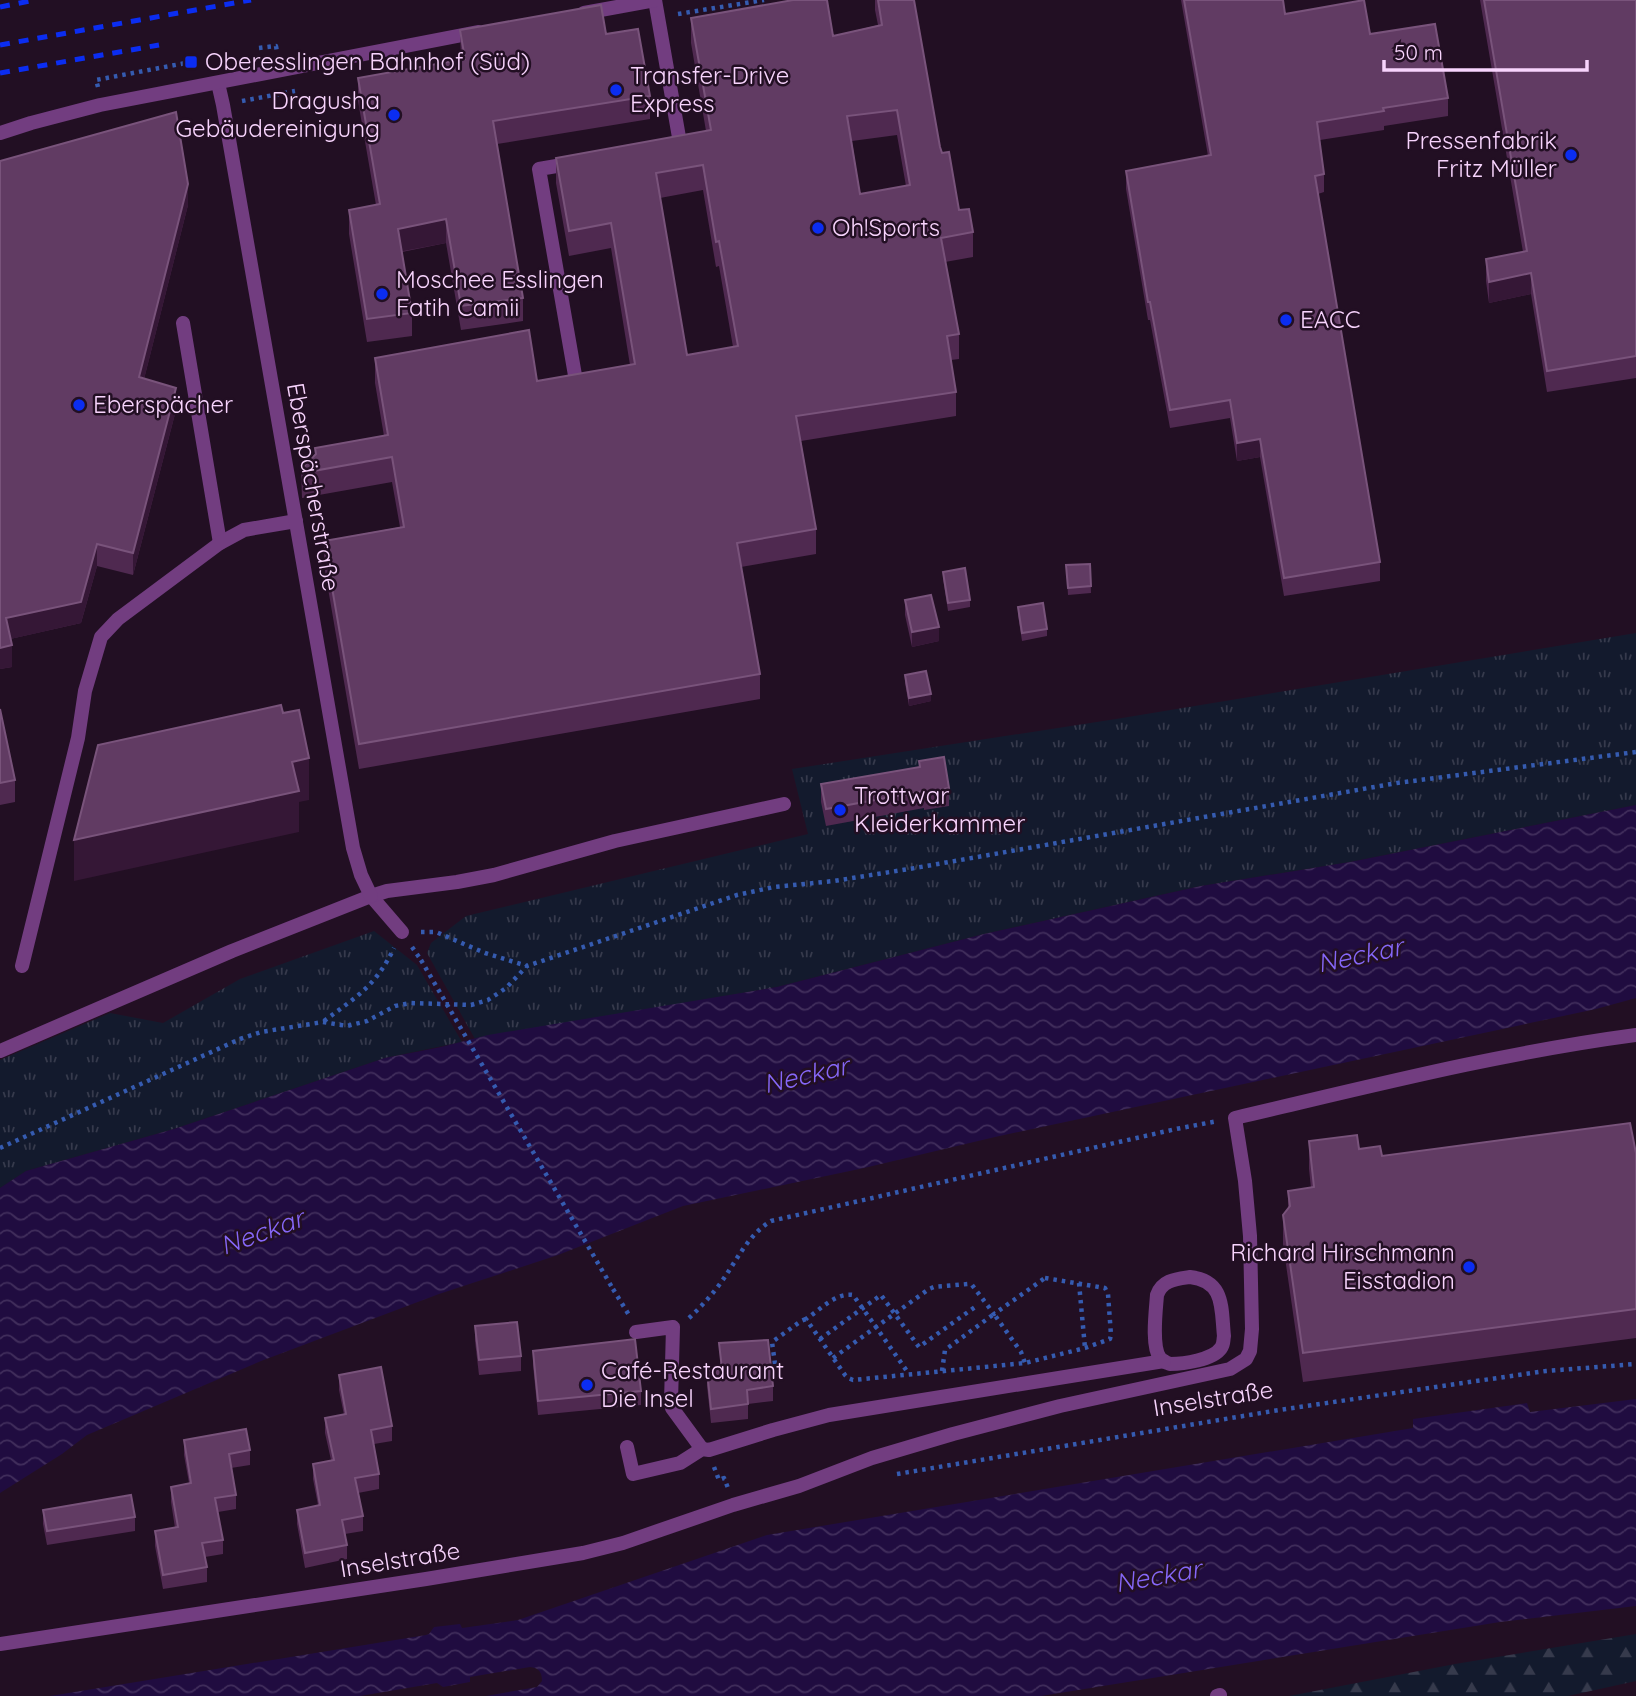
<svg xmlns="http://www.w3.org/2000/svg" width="1636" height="1696" viewBox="0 0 1636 1696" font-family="Quicksand,sans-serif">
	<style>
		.forest { fill: url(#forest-firs) }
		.park { fill: url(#park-tufts) }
		.water { fill: url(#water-waves) }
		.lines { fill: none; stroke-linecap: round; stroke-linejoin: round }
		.path { stroke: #355bb0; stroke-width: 4.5; stroke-dasharray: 3.5 5; stroke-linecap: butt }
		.service { stroke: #723d80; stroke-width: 14 }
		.minor { stroke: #723d80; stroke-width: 14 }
		.tertiary { stroke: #723d80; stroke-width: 14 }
		.rail { stroke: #0b2df1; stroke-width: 5; stroke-dasharray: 10 9; stroke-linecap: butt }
		.path-bridge { stroke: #355bb0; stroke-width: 4.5; stroke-dasharray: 3.5 5; stroke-linecap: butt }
		.wall { fill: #4f2950; fill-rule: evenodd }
		.shaded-wall { fill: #351736 }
		.building { fill: #613b63; stroke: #79537b; stroke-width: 2; fill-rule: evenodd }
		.poi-dot { fill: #0b2df1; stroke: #220f23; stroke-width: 2.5 }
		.labels { text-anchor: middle; stroke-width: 5; stroke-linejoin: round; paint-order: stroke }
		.poi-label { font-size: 24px; fill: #f8d4fd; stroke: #220f23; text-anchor: start }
		.street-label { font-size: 24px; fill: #f8d4fd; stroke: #220f23 }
		.water-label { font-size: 26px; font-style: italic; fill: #8667f8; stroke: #220f23 }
	</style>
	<defs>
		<pattern id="forest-firs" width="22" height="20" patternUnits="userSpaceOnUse" patternTransform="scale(1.75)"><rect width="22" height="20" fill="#131a2d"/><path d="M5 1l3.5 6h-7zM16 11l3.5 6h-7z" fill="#363a4c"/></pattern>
		<pattern id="park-tufts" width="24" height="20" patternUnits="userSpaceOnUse" patternTransform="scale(1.75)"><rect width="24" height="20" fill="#131a2d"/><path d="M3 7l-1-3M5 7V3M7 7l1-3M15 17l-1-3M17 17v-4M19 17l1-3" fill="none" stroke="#363a4c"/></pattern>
		<pattern id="water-waves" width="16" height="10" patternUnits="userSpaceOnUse" patternTransform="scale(1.75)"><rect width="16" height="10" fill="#200c40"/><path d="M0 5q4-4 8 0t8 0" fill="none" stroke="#412e5c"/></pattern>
	</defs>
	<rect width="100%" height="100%" fill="#220f23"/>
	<path class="forest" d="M1636 1634V1681L1568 1696H1289L1455 1664Z"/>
	<g class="park">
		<path d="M1636 633V805L1350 862 1201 886 984 934 777 987 475 1039 427 953 431 943 466 916 808 834 792 769 1116 719Z"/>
		<path d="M374 931 417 965 462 1042 385 1058 174 1129 26 1171 0 1188V1060L110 1013 163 1023 240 979Z"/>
	</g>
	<g class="water">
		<path d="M1636 805V998L1596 1009 995 1137 864 1168 683 1206 558 1255 439 1294 261 1361 87 1435 62 1454 0 1493V1188L26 1171 174 1129 385 1058 441 1047 488 1035 777 987 984 934 1201 886 1350 862Z"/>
		<path d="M1636 1399V1606L1500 1622 1041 1696H486L537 1687 542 1681C542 1672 539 1668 530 1667L470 1677V1682L443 1687 437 1683 360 1696H50L426 1635 429 1634 434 1627 460 1624 462 1628 518 1620 767 1535 1413 1428V1419L1527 1403 1530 1412Z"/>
	</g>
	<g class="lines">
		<g class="path">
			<path d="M678 14 764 0"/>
			<path d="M259 48 276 46 277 52"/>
			<path d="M98 87 96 80 191 62"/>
			<path d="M242 101 295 91"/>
			<path d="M421 932H436L485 953 527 966"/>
			<path d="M412 947 421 960"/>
			<path d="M324 1021C356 997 376 986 394 948"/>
			<path d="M0 1148 240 1039 261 1032 323 1022 347 1026 367 1021 395 1006 411 1003 471 1005 488 1000 506 988 527 966 737 895 774 887 834 881 915 868 1397 783 1636 752"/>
			<path d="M1045 1278 1105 1288 1108 1294 1111 1335 1110 1339 1085 1348 1025 1363 853 1380 848 1378 845 1375 806 1319C820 1310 836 1292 853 1295L876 1327 929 1289 934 1287 968 1284 972 1285 994 1314Z"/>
			<path d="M1079 1283 1085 1348"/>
			<path d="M613 1289 629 1315"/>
			<path d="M689 1318C701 1307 712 1295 722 1281 737 1260 748 1235 771 1221L1176 1129 1218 1121"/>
			<path d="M820 1339 881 1295 919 1347 975 1307"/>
			<path d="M833 1358 876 1327 909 1374"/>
			<path d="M775 1364 772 1342 801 1321 806 1319"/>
			<path d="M942 1371 945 1350 994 1314 1021 1352 1025 1363"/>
			<path d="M714 1467 719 1480 724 1478 728 1488"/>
			<path d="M897 1474 1273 1411 1442 1386 1546 1371 1636 1364"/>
		</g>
		<g class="service">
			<path d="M655 0 680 143 669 145"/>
			<path d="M574 163 539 169 576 381"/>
			<path d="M183 323 220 543"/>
			<path d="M371 896 402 932"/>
			<path d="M22 966 78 738 85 691 101 637 118 619 220 543 244 530 296 521"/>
			<path d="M0 1051 232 951 371 896 387 891 457 882 494 875 615 841 784 804"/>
			<path d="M1190 1277C1225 1281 1221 1308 1224 1336 1223 1341 1224 1344 1221 1348 1213 1360 1183 1364 1170 1364 1166 1362 1162 1362 1160 1358 1151 1346 1156 1310 1157 1295 1162 1280 1176 1279 1190 1277Z"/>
			<path d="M636 1332 673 1327 671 1402 672 1408 702 1449"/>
			<path d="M627 1447 633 1474 680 1463 702 1449 709 1450 773 1430 829 1415 1164 1361"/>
			<path d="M0 1644 426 1579 583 1553 623 1543 733 1505 799 1486 872 1458 953 1434 1060 1406 1230 1369 1246 1359 1250 1351 1252 1329 1250 1236 1245 1181 1235 1118C1368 1087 1500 1053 1636 1035"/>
			<path d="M1217 1696 1220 1695"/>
		</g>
		<path class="minor" d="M218 83 223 105 353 848 361 875 371 896"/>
		<g class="tertiary">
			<path d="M584 13 655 0"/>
			<path d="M0 133 31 123 100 105 478 32"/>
		</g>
		<g class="rail">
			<path d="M0 7 35 0"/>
			<path d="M0 45 251 0"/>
			<path d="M0 73 159 45"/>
		</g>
		<path class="path-bridge" d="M421 960 613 1289"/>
	</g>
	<g class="wall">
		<path d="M875 0H914L940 147 959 210 973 232V257L945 262 959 334V359L951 360 956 392V416L801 441 816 529V554L741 567 760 674V699L359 769 324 565V541L400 527 392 482 302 498 301 469 315 455V448L384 436 375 383V358L537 381 630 365 611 248 569 256 556 183V158L706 131 691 43V18L833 36 878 25 875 10ZM897 135 906 186 860 194 852 141ZM703 190 716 267 719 266 733 347 687 355 660 198Z"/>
		<path d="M1181 0H1283L1285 14 1370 34 1448 98V116L1384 126V130L1320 140 1324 174V192L1318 194 1380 562V581L1284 596 1260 457 1237 461 1230 418 1170 428 1150 320H1148L1126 189V171L1208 156Z"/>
		<path d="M1480 0H1636V378L1547 392 1531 294 1489 303 1486 281V259L1523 252Z"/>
		<path d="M460 30 606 34 650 96V119L497 144 523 298V321L461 330 446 243 402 252 412 313V336L367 342 349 234V210L376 205 358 101V78L461 60Z"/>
		<path d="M0 161 188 205 144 379 176 410 133 575 97 566 81 623 10 639 12 667 0 669Z"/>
		<path d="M1090 564 1091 593 1068 595 1066 565Z"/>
		<path d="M943 572 970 600V607L948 611 943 579Z"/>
		<path d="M905 600 939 641 912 647 905 615Z"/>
		<path d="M1018 607 1047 629V636L1022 641 1018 615Z"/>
		<path d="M905 675 931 701 909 706 905 683Z"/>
		<path d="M0 709 15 780V802L0 805Z"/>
		<path d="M919 761 949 788V806L924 810V808L826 826 821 802V784L919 767Z"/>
		<path d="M1309 1141 1359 1149 1382 1156 1636 1153V1338L1303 1382 1283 1244V1215L1288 1208V1191L1311 1188 1309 1169Z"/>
		<path d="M475 1326 521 1356V1371L479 1375 475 1341Z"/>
		<path d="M719 1343 773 1386V1401L748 1404V1419L711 1423 707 1386V1371L721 1369Z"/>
		<path d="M533 1351 641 1391V1405L538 1415 533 1365Z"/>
		<path d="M339 1375 392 1426V1441L374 1444 379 1474V1489L358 1493 363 1516V1531L345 1534 347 1545V1559L305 1568 297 1524V1510L318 1505 313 1479V1464L331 1460 325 1433V1418L344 1415 339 1390Z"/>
		<path d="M184 1440 250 1450V1465L231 1468 236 1495V1509L218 1512 223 1540V1554L205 1557 207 1567V1582L163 1589 155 1546V1531L175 1528 171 1502V1487L189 1483 184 1455Z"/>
		<path d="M43 1510 135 1517V1531L47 1545 43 1524Z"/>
	</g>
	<g class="shaded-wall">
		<path d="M188 184V205L139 399V377Z"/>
		<path d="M446 219V243L398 252V229Z"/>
		<path d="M1531 273V294L1489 303V282Z"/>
		<path d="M176 388V410L133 575V553Z"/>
		<path d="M1260 439V457L1237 461V443Z"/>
		<path d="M97 544V566L81 623 6 640V618Z"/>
		<path d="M939 627V641L912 647V632Z"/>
		<path d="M12 645V667L0 669V648Z"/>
		<path d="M931 694V701L909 706V698Z"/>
		<path d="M309 758V800L299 802V832L74 881V840L292 762Z"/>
	</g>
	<g class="building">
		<path d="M793 0H827L833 36 882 25 878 0H914L940 147 942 153 949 152 959 210 969 209 973 232 941 238 959 334 947 336 956 392 796 416 816 529 737 543 760 674 359 744 324 541 404 527 392 457 302 473 301 469 316 454 315 448 388 435 375 358 529 330 537 381 635 364 611 223 569 231 556 158 711 130 691 18ZM897 110 910 185 860 194 847 116ZM703 165 716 242 719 241 738 346 687 355 656 173Z"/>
		<path d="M1184 0H1283L1285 14 1364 0 1370 34 1435 24 1448 98 1383 108 1384 111 1317 122 1324 174 1315 176 1380 562 1284 578 1260 439 1237 443 1230 400 1170 410 1150 302H1148L1126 171 1211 155Z"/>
		<path d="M1484 0H1636V356L1547 371 1531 273 1489 282 1486 259 1527 251Z"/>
		<path d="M601 5 606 34 638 29 650 96 493 121 523 298 461 306 446 219 398 229 412 313 367 319 349 210 380 204 358 78 465 59 460 30Z"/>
		<path d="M176 112 188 184 139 377 176 388 133 553 97 544 81 602 6 618 12 645 0 648V161Z"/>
		<path d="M1090 564 1091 586 1068 588 1066 565Z"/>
		<path d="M965 568 970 600 948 603 943 572Z"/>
		<path d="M931 595 939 627 912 632 905 600Z"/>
		<path d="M1043 603 1047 629 1022 633 1018 607Z"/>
		<path d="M926 671 931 694 909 698 905 675Z"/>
		<path d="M281 705 283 713 299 710 309 758 292 762 299 791 74 840 98 745Z"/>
		<path d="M0 709 15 780 0 783Z"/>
		<path d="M944 757 949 788 924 793V791L826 809 821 784 920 767 919 761Z"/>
		<path d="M1630 1123 1636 1153V1309L1303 1353 1283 1215 1290 1206 1288 1191 1314 1187 1309 1141 1357 1135 1359 1149 1380 1146 1382 1156Z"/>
		<path d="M517 1322 521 1356 479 1360 475 1326Z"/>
		<path d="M635 1339 641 1391 538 1401 533 1351Z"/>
		<path d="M768 1340 773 1386 747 1390 748 1404 711 1409 707 1371 722 1369 719 1343Z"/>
		<path d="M381 1367 392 1426 371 1430 379 1474 355 1478 363 1516 342 1520 347 1545 305 1553 297 1510 320 1505 313 1464 334 1460 325 1418 346 1414 339 1375Z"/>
		<path d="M246 1429 250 1450 229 1454 236 1495 215 1498 223 1540 202 1543 207 1567 163 1575 155 1531 178 1527 171 1487 191 1483 184 1440Z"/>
		<path d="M131 1495 135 1517 47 1531 43 1510Z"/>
	</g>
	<g class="poi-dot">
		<rect x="184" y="55" width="14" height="14" rx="3.5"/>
		<circle cx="616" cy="90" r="7"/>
		<circle cx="394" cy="115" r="7"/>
		<circle cx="1571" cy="155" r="7"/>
		<circle cx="818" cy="228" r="7"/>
		<circle cx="382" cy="294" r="7"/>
		<circle cx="1286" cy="320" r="7"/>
		<circle cx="79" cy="405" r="7"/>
		<circle cx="840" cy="810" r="7"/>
		<circle cx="1469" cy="1267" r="7"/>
		<circle cx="587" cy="1385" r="7"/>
	</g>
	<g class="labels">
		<g class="poi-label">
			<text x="205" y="70">Oberesslingen Bahnhof (Süd)</text>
			<text x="630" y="84">Transfer-Drive<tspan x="630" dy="28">Express</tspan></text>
			<text x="380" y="109" text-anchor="end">Dragusha<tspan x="380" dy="28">Gebäudereinigung</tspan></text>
			<text x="1557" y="149" text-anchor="end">Pressenfabrik<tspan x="1557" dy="28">Fritz Müller</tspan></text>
			<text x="832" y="236">Oh!Sports</text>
			<text x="396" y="288">Moschee Esslingen<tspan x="396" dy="28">Fatih Camii</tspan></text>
			<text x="1300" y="328">EACC</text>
			<text x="93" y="413">Eberspächer</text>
			<text x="854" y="804">Trottwar<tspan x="854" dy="28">Kleiderkammer</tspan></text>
			<text x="1455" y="1261" text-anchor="end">Richard Hirschmann<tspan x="1455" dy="28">Eisstadion</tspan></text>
			<text x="601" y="1379">Café-Restaurant<tspan x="601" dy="28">Die Insel</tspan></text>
		</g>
		<g class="street-label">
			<text transform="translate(313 487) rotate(80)" y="8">Eberspächerstraße</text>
			<text transform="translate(1213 1399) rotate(-9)" y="8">Inselstraße</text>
			<text transform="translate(400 1560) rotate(-9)" y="8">Inselstraße</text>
		</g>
		<g class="water-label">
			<text transform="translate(1360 955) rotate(-12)" y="9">Neckar</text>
			<text transform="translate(806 1075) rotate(-13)" y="9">Neckar</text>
			<text transform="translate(262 1232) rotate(-20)" y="9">Neckar</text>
			<text transform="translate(1158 1576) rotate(-10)" y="9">Neckar</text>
		</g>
	</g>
	<path d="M1384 60v10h203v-10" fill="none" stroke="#f8d4fd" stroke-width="3.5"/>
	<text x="1394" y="60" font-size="21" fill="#f8d4fd" stroke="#220f23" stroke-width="5" paint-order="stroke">50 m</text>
</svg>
